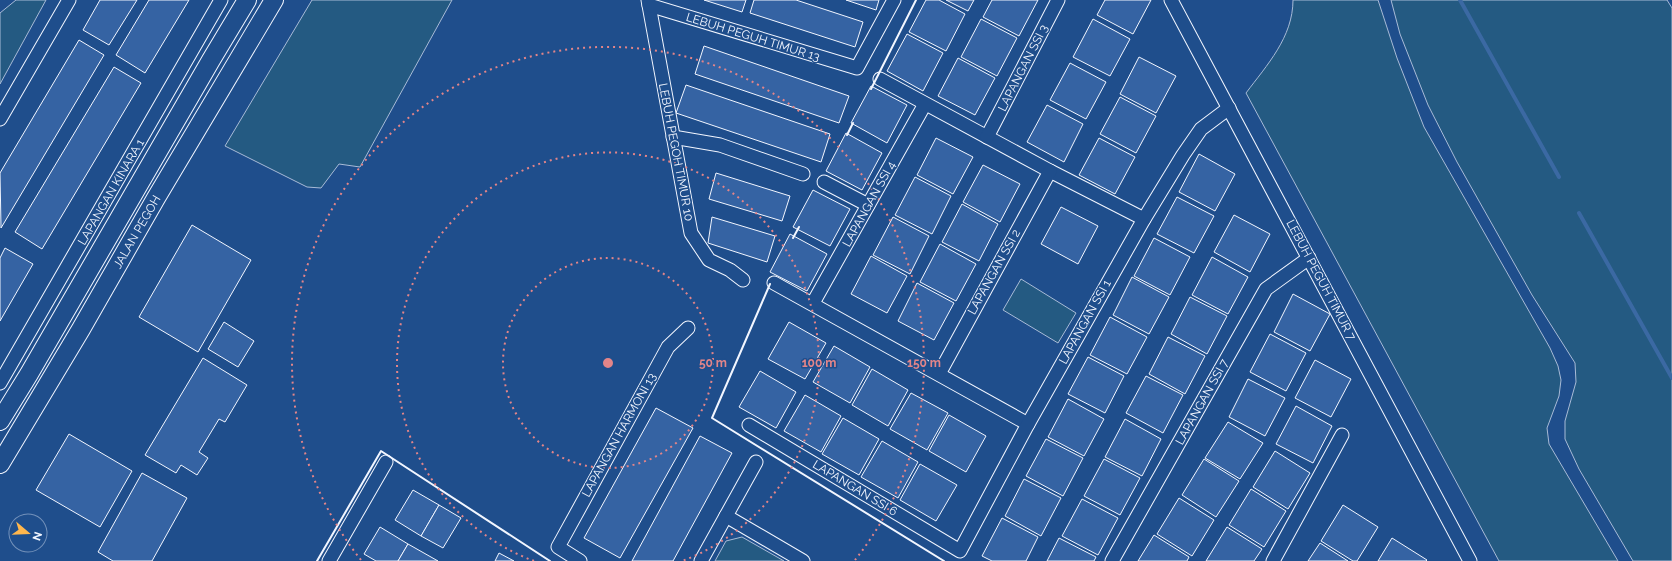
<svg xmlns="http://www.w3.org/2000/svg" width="1672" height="561" viewBox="0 0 1672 561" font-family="Raleway,sans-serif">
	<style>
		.green { fill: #245a82; stroke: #a8bbd7 }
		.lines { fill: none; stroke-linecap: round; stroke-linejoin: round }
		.stream { stroke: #3b69a3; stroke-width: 4 }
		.building { fill: #3563a3; stroke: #f2f6ff }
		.street-casing { stroke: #f2f6ff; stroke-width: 15 }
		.secondary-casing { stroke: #f2f6ff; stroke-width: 20 }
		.street { stroke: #1f4e8c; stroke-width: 13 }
		.secondary { stroke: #1f4e8c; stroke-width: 18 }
		.wall { stroke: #f2f6ff; stroke-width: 2 }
		.ring { fill: none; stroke: #e38589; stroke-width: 2; stroke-dasharray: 2 4 }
		.labels { text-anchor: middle; stroke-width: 3; stroke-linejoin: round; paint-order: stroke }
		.street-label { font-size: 12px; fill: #f2f6ff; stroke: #1f4e8c }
		.centre { fill: #e38589; stroke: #1f4e8c; stroke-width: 2 }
		.ring-label { font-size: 12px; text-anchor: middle; font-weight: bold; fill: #e38589; stroke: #1f4e8c; stroke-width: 3; stroke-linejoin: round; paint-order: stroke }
	</style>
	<rect width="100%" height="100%" fill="#1f4e8c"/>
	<g class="green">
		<path d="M16 0H46L0 84V13Z"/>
		<path d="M312 0H452L360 167 339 164 321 188 307 187 225 146Z"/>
		<path d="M1293 0H1378L1397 58 1424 127 1550 348 1558 366 1561 380 1559 396 1547 428 1549 444 1618 561H1499L1246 93C1267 65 1293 37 1293 0Z"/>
		<path d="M1391 0H1667L1672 8V561H1633L1579 469 1565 439V421L1576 382 1575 363 1532 295 1457 162 1428 105 1400 34Z"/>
		<path d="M1021 279 1076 313 1058 343 1003 310Z"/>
		<path d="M742 537 784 561H715L726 541Z"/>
	</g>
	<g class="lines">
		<g class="stream">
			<path d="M1460 0 1559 177"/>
			<path d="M1579 213 1672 378"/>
		</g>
	</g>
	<g class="building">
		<path d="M100 0H137L109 45 83 30Z"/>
		<path d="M149 0H189L145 73 116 55Z"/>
		<path d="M704 0H746L742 12Z"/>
		<path d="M754 0H796L863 22 855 47 750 13Z"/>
		<path d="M846 0H879L876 10Z"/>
		<path d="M926 0H939L965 14 946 51 909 32Z"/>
		<path d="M946 0H974L968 11Z"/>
		<path d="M992 0H1038L1019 36 983 17Z"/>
		<path d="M1105 0H1151L1133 34 1097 15Z"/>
		<path d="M981 19 1017 38 997 76 961 57Z"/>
		<path d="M1093 19 1130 39 1110 76 1073 57Z"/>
		<path d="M907 34 943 53 923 91 887 71Z"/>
		<path d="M79 40 104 55 1 228 0 173Z"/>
		<path d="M704 46 849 96 839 123 695 74Z"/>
		<path d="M1139 57 1176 76 1156 113 1120 94Z"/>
		<path d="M958 58 995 78 975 115 938 96Z"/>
		<path d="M1070 63 1106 82 1086 119 1050 100Z"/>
		<path d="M114 67 141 83 42 249 15 232Z"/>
		<path d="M686 85 830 134 821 162 676 113Z"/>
		<path d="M871 86 907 105 887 143 851 123Z"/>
		<path d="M1120 97 1156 116 1136 153 1100 134Z"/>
		<path d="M1047 105 1083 124 1064 162 1027 142Z"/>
		<path d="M846 133 882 153 862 190 826 171Z"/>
		<path d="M936 138 973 157 953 194 917 175Z"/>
		<path d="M1099 138 1135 157 1115 194 1079 175Z"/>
		<path d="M1199 154 1235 174 1215 211 1179 192Z"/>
		<path d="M983 165 1020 184 1000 222 963 202Z"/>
		<path d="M716 173 790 196 782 221 709 199Z"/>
		<path d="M915 177 951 196 932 234 895 215Z"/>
		<path d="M813 190 850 209 830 246 793 227Z"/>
		<path d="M1177 197 1214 216 1194 253 1157 234Z"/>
		<path d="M962 204 998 224 979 261 942 242Z"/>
		<path d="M1061 207 1098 226 1078 264 1041 244Z"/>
		<path d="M1234 215 1270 234 1250 272 1214 252Z"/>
		<path d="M712 217 775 236 767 262 708 243Z"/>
		<path d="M893 217 929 236 910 274 873 255Z"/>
		<path d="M192 225 251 260 198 352 139 317Z"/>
		<path d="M790 234 827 254 807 291 770 272Z"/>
		<path d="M1154 238 1190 257 1170 295 1134 276Z"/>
		<path d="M940 244 976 264 956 301 920 282Z"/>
		<path d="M5 248 33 264 0 321V258Z"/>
		<path d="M871 256 907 276 887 313 851 294Z"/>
		<path d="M1212 257 1248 277 1228 314 1192 295Z"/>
		<path d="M1132 277 1169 297 1149 334 1113 315Z"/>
		<path d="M917 283 954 303 934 340 898 321Z"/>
		<path d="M1293 294 1330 314 1310 351 1274 332Z"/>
		<path d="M1190 297 1227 316 1207 354 1171 334Z"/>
		<path d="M1110 317 1147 337 1127 374 1090 355Z"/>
		<path d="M224 322 254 341 238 367 208 349Z"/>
		<path d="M789 322 826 343 805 379 768 359Z"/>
		<path d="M1270 334 1306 353 1286 391 1250 372Z"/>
		<path d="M1168 337 1205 356 1185 394 1149 374Z"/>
		<path d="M834 346 870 367 850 403 813 382Z"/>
		<path d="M1088 357 1124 376 1105 413 1068 394Z"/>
		<path d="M203 358 247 385 225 422 219 419 199 452 208 458 197 475 181 465 176 473 145 455Z"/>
		<path d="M1315 360 1351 379 1331 417 1295 398Z"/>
		<path d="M872 369 908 390 888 426 852 405Z"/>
		<path d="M760 371 796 392 776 428 739 407Z"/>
		<path d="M1146 376 1183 395 1163 433 1126 413Z"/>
		<path d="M1248 379 1285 398 1265 436 1229 417Z"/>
		<path d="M911 393 948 413 927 450 890 429Z"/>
		<path d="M805 395 841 416 821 452 784 431Z"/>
		<path d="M1068 399 1104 419 1084 456 1048 437Z"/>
		<path d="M1296 406 1332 426 1313 463 1276 444Z"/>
		<path d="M656 408 693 428 620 558 584 538Z"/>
		<path d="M949 415 986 436 966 472 929 451Z"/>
		<path d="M843 418 879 439 859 475 822 454Z"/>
		<path d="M1125 419 1161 439 1142 476 1105 457Z"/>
		<path d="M1228 422 1263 443 1240 479 1205 458Z"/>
		<path d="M69 434 132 471 100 527 36 490Z"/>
		<path d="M700 436 732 453 673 561H632Z"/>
		<path d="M1046 439 1083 458 1063 496 1026 476Z"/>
		<path d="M882 441 918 462 898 498 861 477Z"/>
		<path d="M1275 451 1310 473 1288 509 1253 487Z"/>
		<path d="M1104 459 1140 478 1120 515 1084 496Z"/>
		<path d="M1204 459 1239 481 1216 517 1182 495Z"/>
		<path d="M920 464 957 485 936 521 900 500Z"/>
		<path d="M142 473 187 498 152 561H113L98 552Z"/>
		<path d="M1024 479 1061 498 1041 536 1005 516Z"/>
		<path d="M1251 489 1286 511 1264 547 1229 525Z"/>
		<path d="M413 490 439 505 421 536 395 520Z"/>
		<path d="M1179 498 1214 520 1192 556 1157 534Z"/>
		<path d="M1082 499 1118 518 1098 555 1062 536Z"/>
		<path d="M439 505 461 518 443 548 421 536Z"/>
		<path d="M1343 505 1378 527 1357 561H1353L1321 541Z"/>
		<path d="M1002 518 1038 537 1026 561H992L982 556Z"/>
		<path d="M380 527 408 544 398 561H376L364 554Z"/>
		<path d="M1227 527 1262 549 1254 561H1206Z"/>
		<path d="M1154 535 1189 557 1187 561H1138Z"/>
		<path d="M1059 538 1096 557 1094 561H1047Z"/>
		<path d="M1392 538 1427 560 1426 561H1378Z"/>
		<path d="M1320 543 1348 561H1308Z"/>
		<path d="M408 544 438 561H398Z"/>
		<path d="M499 553 514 561H495Z"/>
	</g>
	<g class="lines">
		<g class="street-casing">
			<g id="street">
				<path d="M648 0 691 233 709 260 730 270 743 280"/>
				<path d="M1171 0 1470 561"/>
				<path d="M649 5 857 68 894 0"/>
				<path d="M880 79 1050 171 1144 219"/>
				<path d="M0 119 69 0"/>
				<path d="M673 137 720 145 803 174"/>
				<path d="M987 137 1058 0"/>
				<path d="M824 182 868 205"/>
				<path d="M774 283 1028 424"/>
				<path d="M813 303 925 104"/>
				<path d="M939 374 1050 171"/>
				<path d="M0 383 221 0"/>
				<path d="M749 425 960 551 1028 424 1144 219 1183 155 1201 129 1229 108"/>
				<path d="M726 516 803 561"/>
				<path d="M329 561 386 462"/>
				<path d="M580 561 558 547 668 347 688 328"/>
				<path d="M701 561 756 462"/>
				<path d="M1112 561 1266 289 1309 258"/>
				<path d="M1273 561 1342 435"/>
			</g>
		</g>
		<g class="secondary-casing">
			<g id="secondary">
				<path d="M0 421 29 374 211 60 247 0"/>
				<path d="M0 464 81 329 156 198 274 0"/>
			</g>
		</g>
		<use href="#street" class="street"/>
		<use href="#secondary" class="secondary"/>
		<g class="wall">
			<path d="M871 89 916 0"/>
			<path d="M847 135 853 123"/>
			<path d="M793 238 799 227"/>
			<path d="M770 284 712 418 944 561"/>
			<path d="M317 561 381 451 550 561"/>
		</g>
	</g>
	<g class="ring">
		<circle cx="608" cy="363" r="105"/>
		<path d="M534 561A211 211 0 1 1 682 561"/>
		<path d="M361 560A316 316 0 1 1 855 560"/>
	</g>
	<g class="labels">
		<g class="street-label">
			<text transform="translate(753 37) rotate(17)" y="4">LEBUH PEGUH TIMUR 13</text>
			<text transform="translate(1023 68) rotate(-63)" y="4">LAPANGAN SSI 3</text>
			<text transform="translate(676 152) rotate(79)" y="4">LEBUH PEGOH TIMUR 10</text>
			<text transform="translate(111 192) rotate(-60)" y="4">LAPANGAN KINARA 1</text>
			<text transform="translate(869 204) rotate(-61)" y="4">LAPANGAN SSI 4</text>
			<text transform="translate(137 232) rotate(-60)" y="4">JALAN PEGOH</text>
			<text transform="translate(994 272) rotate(-61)" y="4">LAPANGAN SSI 2</text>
			<text transform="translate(1321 280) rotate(62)" y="4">LEBUH PEGUH TIMUR 7</text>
			<text transform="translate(1085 322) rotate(-61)" y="4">LAPANGAN SSI 1</text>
			<text transform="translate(1202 402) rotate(-61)" y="4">LAPANGAN SSI 7</text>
			<text transform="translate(619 435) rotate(-61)" y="4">LAPANGAN HARMONI 13</text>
			<text transform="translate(855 488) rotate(31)" y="4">LAPANGAN SSI 6</text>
		</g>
	</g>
	<circle cx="608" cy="363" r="6" class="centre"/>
	<g class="ring-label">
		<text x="713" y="367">50 m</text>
		<text x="819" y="367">100 m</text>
		<text x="924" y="367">150 m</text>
	</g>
	<g transform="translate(28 533) rotate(109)"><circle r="19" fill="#1f4e8c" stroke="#7391ba"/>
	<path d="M0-3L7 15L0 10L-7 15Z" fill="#ffb74d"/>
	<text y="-6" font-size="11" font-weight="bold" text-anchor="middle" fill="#f2f6ff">N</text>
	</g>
</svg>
